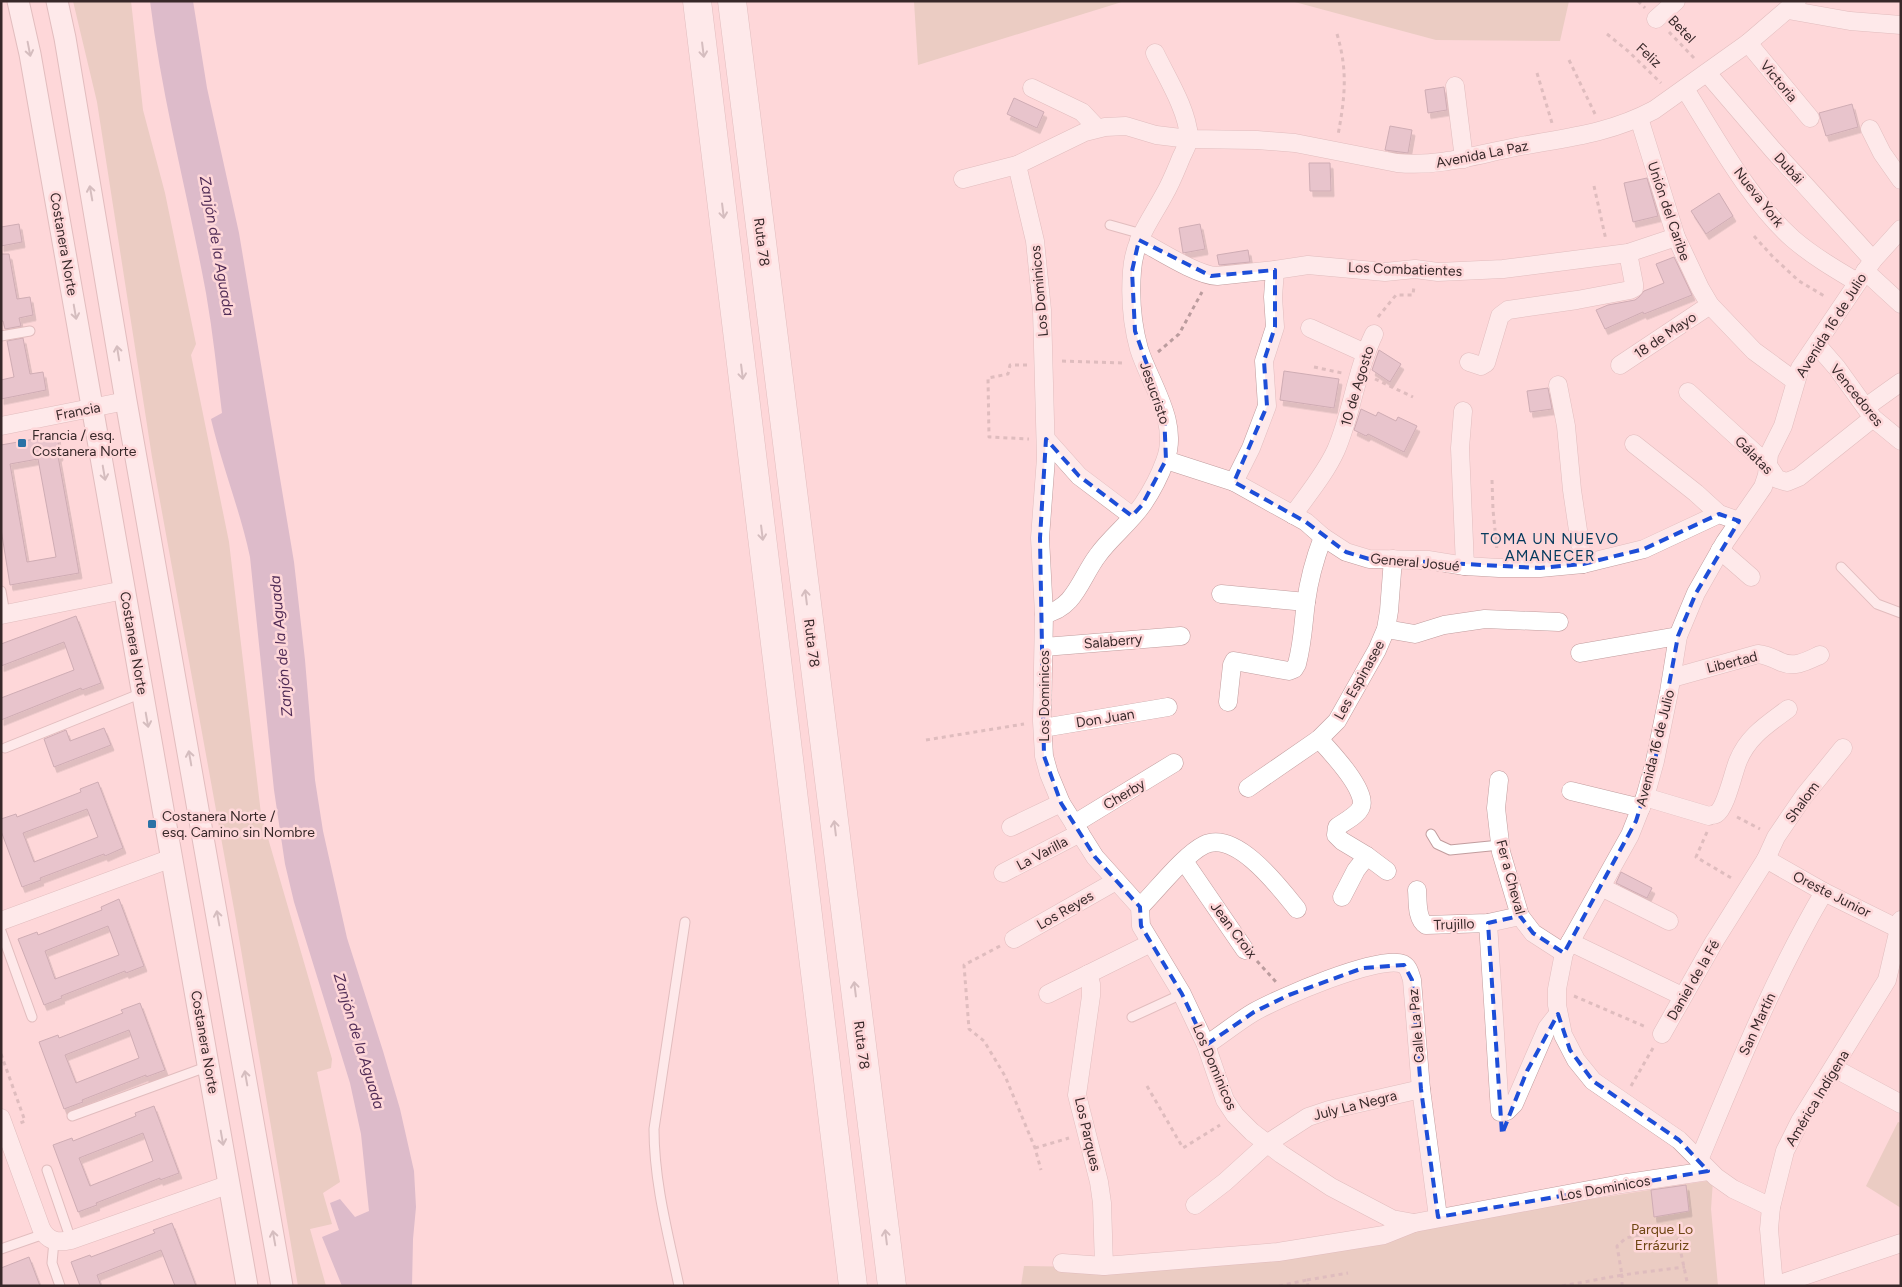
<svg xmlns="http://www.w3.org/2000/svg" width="1902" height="1287" viewBox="0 0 1902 1287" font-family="Figtree,sans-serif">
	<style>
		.green { fill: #d4bea8 }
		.water { fill: #b599b8 }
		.building { fill: #ceadbc; stroke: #977887; fill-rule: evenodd; filter: url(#shadow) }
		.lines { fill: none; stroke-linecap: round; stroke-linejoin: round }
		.service-casing { stroke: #c19d9e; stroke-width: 11 }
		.minor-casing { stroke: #c19d9e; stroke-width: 19 }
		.tertiary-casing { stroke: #c19d9e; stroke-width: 23 }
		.motorway-casing { stroke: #c19d9e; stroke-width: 29 }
		.path { stroke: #bb9c9e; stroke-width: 3; stroke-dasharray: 4 4; stroke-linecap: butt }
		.service { stroke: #fff; stroke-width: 9 }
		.minor { stroke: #fff; stroke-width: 18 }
		.tertiary { stroke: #fff; stroke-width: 21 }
		.motorway { stroke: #fff; stroke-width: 28 }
		.oneway { stroke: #a59e9f }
		.marked { fill: none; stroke: #1d4ed8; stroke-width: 4; stroke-dasharray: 10 6; stroke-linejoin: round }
		.poi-dot { fill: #2a72a6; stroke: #fed7d9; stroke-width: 2 }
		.labels { text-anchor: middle; stroke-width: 5; stroke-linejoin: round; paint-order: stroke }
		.street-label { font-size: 14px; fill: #372829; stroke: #fed7d9 }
		.poi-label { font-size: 14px; fill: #372829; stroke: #fed7d9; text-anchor: start }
		.park-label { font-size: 14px; fill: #6e4613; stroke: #fed7d9 }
		.water-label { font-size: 15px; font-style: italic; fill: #512c56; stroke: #fed7d9 }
		.neighbourhood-label { font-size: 15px; letter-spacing: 1px; fill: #043a5d; stroke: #fed7d9 }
	</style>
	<defs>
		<filter id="shadow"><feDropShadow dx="3" dy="5.5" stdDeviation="0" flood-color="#0004"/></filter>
	</defs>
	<rect width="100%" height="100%" fill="#fed7d9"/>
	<g class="green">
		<path d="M73 1H131L143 110 165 193 196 344 191 355 229 542 261 814 332 1059 331 1068 317 1072 340 1182 323 1193 332 1224 310 1229 326 1286H298L236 920 152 457 97 102Z"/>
		<path d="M914 1H1125L918 65Z"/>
		<path d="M1291 1H1569L1560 41 1436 40Z"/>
		<path d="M1898 1122 1901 1123V1208L1866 1186Z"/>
		<path d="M1713 1180 1711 1209 1718 1286H1021L1024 1266 1152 1268Z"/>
	</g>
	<path class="water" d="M150 1H193L207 88 239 233 294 562 305 660 315 780 323 831 347 938 383 1051 400 1109 414 1171 416 1207 413 1239 412 1286H342L322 1237 339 1230 330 1203 340 1199 355 1217 369 1211 361 1134 350 1083 294 902 285 864 274 790 250 557C240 510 222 466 211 419L222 413C217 373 213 333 206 293 188 195 162 100 150 1Z"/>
	<g class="building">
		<path d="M1444 87 1447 110 1428 113 1425 90Z"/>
		<path d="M1014 98 1044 112 1037 128 1007 114Z"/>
		<path d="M1852 104 1858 127 1826 136 1819 113Z"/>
		<path d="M1390 126 1412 130 1408 153 1385 150Z"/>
		<path d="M1309 163H1330L1331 191H1310Z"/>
		<path d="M1647 178 1658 216 1633 222 1624 183Z"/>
		<path d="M1719 193 1733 216 1706 234 1691 211Z"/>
		<path d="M19 224 22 242 1 246V227Z"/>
		<path d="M1200 224 1205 249 1183 253 1179 228Z"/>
		<path d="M1248 250 1250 262 1219 265 1217 255Z"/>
		<path d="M1 254H9L17 299 30 297 33 315 19 318 21 326 5 329 3 321H1Z"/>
		<path d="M1674 257 1692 295 1644 314 1643 312 1605 329 1596 310 1608 305 1635 300 1639 297 1644 291 1664 283 1656 264Z"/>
		<path d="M23 338 30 374 43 372 46 390 1 399V380L14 377 7 341Z"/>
		<path d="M1379 350 1401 364 1390 382 1372 370Z"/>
		<path d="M1284 371 1339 379 1334 408 1280 400Z"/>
		<path d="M1548 388 1552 409 1530 412 1527 391Z"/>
		<path d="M1361 409 1376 416 1378 412 1396 421 1398 417 1417 426 1404 452 1368 434 1366 436 1354 430Z"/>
		<path d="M57 435 60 455 58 456 79 573 10 585 1 529V445ZM38 459 56 557 27 562 10 464Z"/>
		<path d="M76 616 101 683 82 690 81 688 1 720V698L74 670 64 642 1 666V644Z"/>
		<path d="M104 728 111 745 54 767 44 739 66 730 70 741Z"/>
		<path d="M98 782 123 848 105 856 104 854 40 878 41 880 22 887 1 831V819L16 814 17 817 81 792 80 789ZM87 809 98 837 34 862 23 833Z"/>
		<path d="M1621 872 1652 888 1647 898 1616 883Z"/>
		<path d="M119 899 144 966 126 973 125 971 61 996 62 998 44 1005 18 939 37 932 38 935 102 910 101 907ZM108 926 119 955 55 979 45 951Z"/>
		<path d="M140 1003 165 1070 146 1077V1075L82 1100 83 1102 64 1109 39 1042 58 1035 59 1038 123 1013 121 1010ZM129 1030 139 1058 76 1083 65 1055Z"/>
		<path d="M154 1106 179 1173 160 1180V1178L96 1203 97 1205 78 1212 53 1145 72 1138 73 1141 136 1116 135 1113ZM143 1133 153 1161 90 1186 79 1158Z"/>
		<path d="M1686 1185 1689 1211 1654 1217 1651 1190Z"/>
		<path d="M172 1223 196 1286H175L161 1250 97 1275 101 1286H80L71 1262 90 1255 91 1257 155 1233 153 1230Z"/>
		<path d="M29 1257 40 1286H1V1268Z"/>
	</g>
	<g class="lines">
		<g class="service-casing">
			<g id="service">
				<path d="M1110 225 1142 234"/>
				<path d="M1 336 30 331"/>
				<path d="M1841 567 1877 604 1901 613"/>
				<path d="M1 591 5 614"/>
				<path d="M5 748 142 693"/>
				<path d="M1431 834 1437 844 1450 850 1500 845"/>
				<path d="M1 931 32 1017"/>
				<path d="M1132 1017 1182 994"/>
				<path d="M72 1116 209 1066"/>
				<path d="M47 1170 71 1240"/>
				<path d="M54 1241 52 1263 60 1286"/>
				<path d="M1 1249 44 1234"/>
				<path d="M679 1286C668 1234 654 1182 654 1129L685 922"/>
			</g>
		</g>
		<g class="minor-casing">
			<g id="minor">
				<path d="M1788 10 1850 21 1901 25"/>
				<path d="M1656 19 1676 1"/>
				<path d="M1748 43 1810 118"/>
				<path d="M1707 73 1773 150 1873 260"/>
				<path d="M1455 86 1464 159"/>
				<path d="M1032 88 1082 112 1097 128"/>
				<path d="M1685 89C1716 138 1750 201 1793 239 1813 256 1835 269 1857 282"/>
				<path d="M1639 118 1676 237 1700 288 1710 305 1754 351 1795 381"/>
				<path d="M1870 129 1882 153 1901 180"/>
				<path d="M1017 165 1035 241 1042 310 1046 458 1040 538 1044 614 1042 721 1044 756 1049 774 1061 803 1095 857 1140 907 1141 926 1182 994 1206 1045 1225 1100 1235 1115 1252 1132 1281 1154 1331 1187 1392 1219 1414 1223 1621 1184 1708 1171"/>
				<path d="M963 179 1017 165 1085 132 1105 127 1126 126 1156 135 1189 139 1257 140 1295 143 1397 163C1437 167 1472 156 1511 148 1562 138 1607 135 1654 110L1748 43 1797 1"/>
				<path d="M1139 240C1158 250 1198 276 1217 276L1275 270 1308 265 1385 272 1415 269 1438 272 1503 269 1628 253 1676 237"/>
				<path d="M1865 271 1901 304"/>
				<path d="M1310 328 1365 353"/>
				<path d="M1817 345 1837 368 1873 418 1901 441"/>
				<path d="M1469 362 1481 366 1486 363 1500 316 1508 310 1577 300 1630 290 1634 288V284L1628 253"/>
				<path d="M1620 365 1710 305"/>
				<path d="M1558 385 1566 426 1572 490 1583 564"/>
				<path d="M1688 392 1767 464 1777 479 1787 482 1799 477 1873 418"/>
				<path d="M1866 407 1901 382"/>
				<path d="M1463 411 1460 448 1465 566"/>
				<path d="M1 426 126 401"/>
				<path d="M1046 439 1079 476 1132 516"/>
				<path d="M1634 444 1696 493 1719 514"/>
				<path d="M1166 460 1234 482 1306 522 1323 537 1346 552 1369 559 1428 560 1465 566 1499 568H1540L1583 564 1644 549 1719 514 1739 521"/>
				<path d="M1234 482 1251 448 1267 406 1264 361 1275 327 1273 297 1275 270"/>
				<path d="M1293 515C1308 494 1325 474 1336 450 1352 413 1356 371 1374 334"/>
				<path d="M1720 550 1751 577"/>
				<path d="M1221 594 1306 602"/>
				<path d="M1044 614C1075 609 1081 577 1098 555 1111 537 1130 523 1143 504 1151 492 1160 475 1165 461 1180 423 1150 384 1139 349 1132 324 1130 297 1132 271 1134 240 1150 221 1164 195 1171 183 1176 170 1181 158 1184 151 1189 143 1189 137 1187 109 1167 78 1155 53"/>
				<path d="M1 615 124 590"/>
				<path d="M1386 629 1415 634 1444 625 1485 619 1559 622"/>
				<path d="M1044 647 1181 636"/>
				<path d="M1580 653 1678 636"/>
				<path d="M1672 678 1758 654C1767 655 1773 658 1781 662 1795 668 1807 661 1820 655"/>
				<path d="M1228 702 1232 665 1234 661 1289 671 1294 669 1297 664C1303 641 1303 625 1306 602 1309 579 1315 558 1323 537"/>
				<path d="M1043 728 1168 707"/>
				<path d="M1319 739C1330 751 1368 791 1361 807 1358 815 1344 822 1337 827L1336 835 1342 841 1367 856 1387 871"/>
				<path d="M1499 780 1496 808 1501 852 1520 916 1533 933 1564 953"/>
				<path d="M1248 788 1319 739 1337 721 1377 650 1386 629 1389 611 1393 559"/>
				<path d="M1571 791 1641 808"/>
				<path d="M1645 797 1709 816C1710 815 1715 815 1716 814 1726 808 1733 773 1738 761 1748 736 1768 724 1788 709"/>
				<path d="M1074 824 1174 763"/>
				<path d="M1011 827 1061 803"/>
				<path d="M1766 859 1824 892 1899 929"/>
				<path d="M1184 861 1245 950"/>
				<path d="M1003 873 1080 833"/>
				<path d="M1601 887 1669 921"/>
				<path d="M1417 890C1418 900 1416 919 1426 925L1488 923 1520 916"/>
				<path d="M1342 897 1356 870 1367 856"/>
				<path d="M1140 907C1157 890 1184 855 1204 845 1236 829 1280 888 1297 909"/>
				<path d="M1 921 172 858"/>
				<path d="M1488 923 1500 1112 1507 1111 1514 1104 1547 1028 1558 1014"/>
				<path d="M1014 939 1116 881"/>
				<path d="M1570 942 1682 996"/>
				<path d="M1088 974 1091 984V996L1077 1095 1099 1182 1102 1203 1104 1266"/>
				<path d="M1048 994 1151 943"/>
				<path d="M1662 1034 1714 942 1766 859 1776 837 1804 796 1843 748"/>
				<path d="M1206 1045C1222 1035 1237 1022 1254 1012 1277 999 1379 954 1403 964 1409 967 1410 974 1412 980L1421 1089 1438 1217"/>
				<path d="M1834 1068 1901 1104"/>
				<path d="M1 1118 41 1228C48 1242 58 1243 71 1240L230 1184"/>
				<path d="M1699 1160C1737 1069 1774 977 1824 892"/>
				<path d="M1195 1205 1225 1182 1268 1143 1308 1117 1329 1110 1421 1089"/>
				<path d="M1771 1207 1733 1189 1716 1177 1679 1140 1593 1081 1576 1060 1563 1035 1557 1005V989L1564 953 1630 835 1645 797 1655 761 1669 692 1678 636 1696 593 1725 542 1763 487 1767 475 1769 454 1783 426 1800 368 1873 260 1901 229"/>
				<path d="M1062 1263 1104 1266 1129 1264 1278 1252 1384 1235 1414 1223"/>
				<path d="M1774 1286 1769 1229 1771 1207 1785 1151 1800 1121 1887 980 1901 920"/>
				<path d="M1774 1286 1901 1243"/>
			</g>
		</g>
		<g class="tertiary-casing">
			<g id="tertiary">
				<path d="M18 1 30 54 247 1286"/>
				<path d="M57 1 65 38 126 401 282 1286"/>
			</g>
		</g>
		<g class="motorway-casing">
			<g id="motorway">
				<path d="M697 1 853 1286"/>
				<path d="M732 1 892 1286"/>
			</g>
		</g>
		<g class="path">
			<path d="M1638 1 1645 8"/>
			<path d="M1669 32 1695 59"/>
			<path d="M1337 34C1348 71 1345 97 1338 135"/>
			<path d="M1607 34 1628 51 1661 83"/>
			<path d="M1569 60 1595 114"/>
			<path d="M1537 73 1552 123"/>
			<path d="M1594 186 1606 240"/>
			<path d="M1754 236 1773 257 1799 281 1826 297"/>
			<path d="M1378 317 1396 295H1413L1414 286"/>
			<path d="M1158 352 1179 334 1202 292"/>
			<path d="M1062 361 1125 363"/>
			<path d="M1027 365H1010L1008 374 988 378 989 437 1029 439"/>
			<path d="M1314 367 1342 373"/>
			<path d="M1375 379 1413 397"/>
			<path d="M1492 480 1493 510 1497 550"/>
			<path d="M926 740 1024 724"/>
			<path d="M1737 817 1760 829"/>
			<path d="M1707 832 1696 857 1733 879"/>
			<path d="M1000 946 964 965 969 1029 984 1041 1005 1076 1035 1148 1041 1170"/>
			<path d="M1257 961 1276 982"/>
			<path d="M1574 996 1646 1027"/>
			<path d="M1 1054 25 1121 20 1123"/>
			<path d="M1147 1086 1183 1148 1220 1125"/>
			<path d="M1631 1086 1653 1048"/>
			<path d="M1035 1148 1069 1138"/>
			<path d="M1307 1280 1348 1273"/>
			<path d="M1279 1286 1307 1280 1308 1286"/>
			<path d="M1562 1286 1622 1275 1617 1246 1626 1238 1669 1228 1674 1233 1678 1239 1688 1286"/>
			<path d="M1622 1286V1275L1685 1267"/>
		</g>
		<use href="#service" class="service"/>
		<use href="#minor" class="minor"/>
		<use href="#tertiary" class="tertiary"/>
		<use href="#motorway" class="motorway"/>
	</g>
	<defs><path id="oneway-shaft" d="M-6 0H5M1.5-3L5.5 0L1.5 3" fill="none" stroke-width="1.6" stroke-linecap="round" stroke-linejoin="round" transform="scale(1.25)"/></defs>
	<g class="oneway">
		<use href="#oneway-shaft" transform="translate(29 49) rotate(79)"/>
		<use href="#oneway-shaft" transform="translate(703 50) rotate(83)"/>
		<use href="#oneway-shaft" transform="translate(91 193) rotate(-100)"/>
		<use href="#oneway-shaft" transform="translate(723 211) rotate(83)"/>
		<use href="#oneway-shaft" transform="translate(75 312) rotate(80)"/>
		<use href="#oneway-shaft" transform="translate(118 353) rotate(-99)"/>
		<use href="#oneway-shaft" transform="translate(742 372) rotate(83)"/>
		<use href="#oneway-shaft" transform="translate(104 473) rotate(80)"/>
		<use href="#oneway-shaft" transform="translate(762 533) rotate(83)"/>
		<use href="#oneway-shaft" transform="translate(806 597) rotate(-97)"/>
		<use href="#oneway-shaft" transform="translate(147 720) rotate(80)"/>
		<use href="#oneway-shaft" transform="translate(190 758) rotate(-100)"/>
		<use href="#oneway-shaft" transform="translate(835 828) rotate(-97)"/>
		<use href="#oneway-shaft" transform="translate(218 918) rotate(-100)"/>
		<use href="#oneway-shaft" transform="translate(855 989) rotate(-97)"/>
		<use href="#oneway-shaft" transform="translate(246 1078) rotate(-100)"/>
		<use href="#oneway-shaft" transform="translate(222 1138) rotate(80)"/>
		<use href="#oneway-shaft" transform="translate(886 1237) rotate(-97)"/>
		<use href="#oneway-shaft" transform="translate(274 1238) rotate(-100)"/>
	</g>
	<path d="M0 0H1902V1287H0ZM1139 240 1211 276 1275 270V327L1264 361 1267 406 1234 482 1306 522 1346 552 1369 559 1540 568 1583 564 1644 549 1719 514 1739 521 1696 593 1678 636 1655 761 1636 821 1564 953 1533 933 1520 916 1488 923 1502 1134 1527 1071 1558 1014 1570 1050 1593 1081 1679 1140 1708 1171 1438 1217 1421 1089 1412 980 1404 965 1363 968 1289 995 1254 1012 1206 1045 1182 994 1141 926 1140 907 1095 857 1061 803 1044 756 1040 538 1046 439 1079 476 1132 516 1142 505 1166 460 1164 412 1135 331 1132 271Z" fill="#fed7d9" fill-opacity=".55" fill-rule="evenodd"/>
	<path class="marked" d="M1139 240 1211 276 1275 270V327L1264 361 1267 406 1234 482 1306 522 1346 552 1369 559 1540 568 1583 564 1644 549 1719 514 1739 521 1696 593 1678 636 1655 761 1636 821 1564 953 1533 933 1520 916 1488 923 1502 1134 1527 1071 1558 1014 1570 1050 1593 1081 1679 1140 1708 1171 1438 1217 1421 1089 1412 980 1404 965 1363 968 1289 995 1254 1012 1206 1045 1182 994 1141 926 1140 907 1095 857 1061 803 1044 756 1040 538 1046 439 1079 476 1132 516 1142 505 1166 460 1164 412 1135 331 1132 271Z"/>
	<g class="poi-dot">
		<rect x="17" y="438" width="10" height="10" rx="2.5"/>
		<rect x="147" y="819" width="10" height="10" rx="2.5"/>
	</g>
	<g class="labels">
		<g class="street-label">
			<text transform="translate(1682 29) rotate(46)" y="5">Betel</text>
			<text transform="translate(1649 55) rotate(43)" y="5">Feliz</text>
			<text transform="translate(1779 81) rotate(50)" y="5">Victoria</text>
			<text transform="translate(1482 154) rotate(-11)" y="5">Avenida La Paz</text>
			<text transform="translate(1789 168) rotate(48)" y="5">Dubái</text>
			<text transform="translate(1759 197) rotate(52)" y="5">Nueva York</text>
			<text transform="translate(1669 211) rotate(71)" y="5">Unión del Caribe</text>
			<text transform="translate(762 242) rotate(83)" y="5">Ruta 78</text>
			<text transform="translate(64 244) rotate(80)" y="5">Costanera Norte</text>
			<text transform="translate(1405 269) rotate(2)" y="5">Los Combatientes</text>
			<text transform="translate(1039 291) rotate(-95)" y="5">Los Dominicos</text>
			<text transform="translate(1831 325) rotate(-58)" y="5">Avenida 16 de Julio</text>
			<text transform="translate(1665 335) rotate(-34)" y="5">18 de Mayo</text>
			<text transform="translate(1357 386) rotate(-73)" y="5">10 de Agosto</text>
			<text transform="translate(1155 393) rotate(71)" y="5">Jesucristo</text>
			<text transform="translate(1857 395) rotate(51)" y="5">Vencedores</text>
			<text transform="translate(78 411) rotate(-11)" y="5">Francia</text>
			<text transform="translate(1754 455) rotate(45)" y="5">Gálatas</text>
			<text transform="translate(1415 562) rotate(5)" y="5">General Josué</text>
			<text transform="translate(1113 641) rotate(-5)" y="5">Salaberry</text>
			<text transform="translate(134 643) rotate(80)" y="5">Costanera Norte</text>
			<text transform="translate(812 643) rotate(83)" y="5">Ruta 78</text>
			<text transform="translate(1732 662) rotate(-14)" y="5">Libertad</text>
			<text transform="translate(1359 680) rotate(-61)" y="5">Les Espinasee</text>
			<text transform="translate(1044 696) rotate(-90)" y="5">Los Dominicos</text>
			<text transform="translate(1105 718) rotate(-9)" y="5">Don Juan</text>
			<text transform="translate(1655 748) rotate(-76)" y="5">Avenida 16 de Julio</text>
			<text transform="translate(1124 794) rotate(-31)" y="5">Cherby</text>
			<text transform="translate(1802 802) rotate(-54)" y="5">Shalom</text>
			<text transform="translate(1042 853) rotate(-28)" y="5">La Varilla</text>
			<text transform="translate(1511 877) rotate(75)" y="5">Fer a Cheval</text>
			<text transform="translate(1832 894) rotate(27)" y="5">Oreste Junior</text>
			<text transform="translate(1065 910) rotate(-30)" y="5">Los Reyes</text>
			<text transform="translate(1454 924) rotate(-2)" y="5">Trujillo</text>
			<text transform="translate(1234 930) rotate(53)" y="5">Jean Croix</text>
			<text transform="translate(1693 980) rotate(-60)" y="5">Daniel de la Fé</text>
			<text transform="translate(1757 1024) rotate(-65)" y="5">San Martín</text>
			<text transform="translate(1416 1026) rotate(-95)" y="5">Calle La Paz</text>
			<text transform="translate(205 1042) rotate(80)" y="5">Costanera Norte</text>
			<text transform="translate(862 1045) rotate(83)" y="5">Ruta 78</text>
			<text transform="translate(1215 1067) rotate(67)" y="5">Los Dominicos</text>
			<text transform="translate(1817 1098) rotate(-59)" y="5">América Indígena</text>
			<text transform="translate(1355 1105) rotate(-14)" y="5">July La Negra</text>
			<text transform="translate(1088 1134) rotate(77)" y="5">Los Parques</text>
			<text transform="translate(1605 1188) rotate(-10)" y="5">Los Dominicos</text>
		</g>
		<g class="poi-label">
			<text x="32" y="440">Francia / esq.<tspan x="32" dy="16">Costanera Norte</tspan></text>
			<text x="162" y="821">Costanera Norte /<tspan x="162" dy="16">esq. Camino sin Nombre</tspan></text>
		</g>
		<g class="park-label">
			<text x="1662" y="1234">Parque Lo<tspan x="1662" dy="16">Errázuriz</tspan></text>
		</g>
		<g class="water-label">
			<text transform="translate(217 246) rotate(80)" y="5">Zanjón de la Aguada</text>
			<text transform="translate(281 646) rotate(-95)" y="5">Zanjón de la Aguada</text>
			<text transform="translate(359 1041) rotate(73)" y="5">Zanjón de la Aguada</text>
		</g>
		<g class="neighbourhood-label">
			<text x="1550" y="544">TOMA UN NUEVO<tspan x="1550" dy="17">AMANECER</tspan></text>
		</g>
	</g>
	<rect width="1902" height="1287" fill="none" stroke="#372829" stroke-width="5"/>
</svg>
